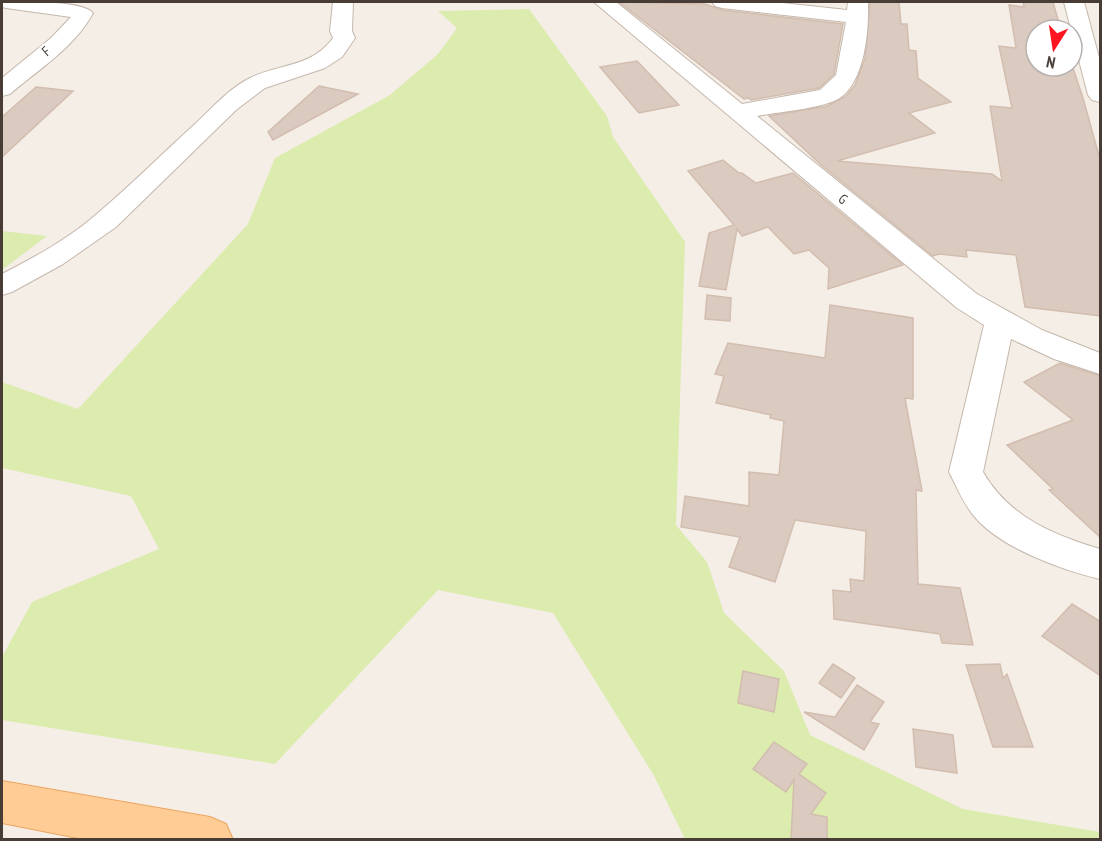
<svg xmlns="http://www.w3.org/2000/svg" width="1102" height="841" viewBox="0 0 1102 841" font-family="'PT Sans Narrow',sans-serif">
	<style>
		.green { fill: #dcebae }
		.building { fill: #dacabf; stroke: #d2bdaf; stroke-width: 1.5 }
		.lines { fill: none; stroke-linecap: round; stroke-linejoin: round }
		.minor-casing { stroke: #c4b7ac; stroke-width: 2 }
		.major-casing { stroke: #eba55f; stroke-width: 2 }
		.minor { fill: #fff; fill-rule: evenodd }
		.major { fill: #ffcc96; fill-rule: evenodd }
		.labels { text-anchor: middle; stroke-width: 5; stroke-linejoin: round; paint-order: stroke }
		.far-street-label { font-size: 14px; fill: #483d36; stroke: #fff }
	</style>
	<rect width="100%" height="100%" fill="#f5eee7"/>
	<g class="green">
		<path d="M529 9 607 116 613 137 685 242 676 525 707 562 724 613 784 671 810 735 963 809 1100 832V839H685L653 774 553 613 438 590 275 764 2 720V657L32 602 159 549 131 496 2 468V382L78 409 248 224 275 158 390 95 438 54 457 28 438 11Z"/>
		<path d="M2 231 47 236 2 270Z"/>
	</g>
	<g class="building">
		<path d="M619 2 705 4 722 10 843 24 834 74 819 88 751 100 749 98 744 99Z"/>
		<path d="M870 2H899L901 24H907L909 50 916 51 918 78 951 102 909 113 935 133 837 161 992 174 1002 181 990 106 1012 108 999 46 1016 48 1009 5 1024 7 1023 2H1053L1061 30H1036V66L1072 65 1083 98 1101 163V316L1025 307 1016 255 966 250 967 257 939 254 933 256 821 165 769 116 827 106 846 96 855 85 865 58Z"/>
		<path d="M637 61 679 105 639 113 600 67Z"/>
		<path d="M319 86 358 94 273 140 268 132Z"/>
		<path d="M36 87 73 91 2 157V117Z"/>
		<path d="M723 160 739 173H742L756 183 793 173 903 265 828 289 829 268 809 250 794 254 768 227 742 236 737 229 726 290 699 286 709 233 734 225 688 171Z"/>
		<path d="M707 295 731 298 730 321 705 319Z"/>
		<path d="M830 305 913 318V399L905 398 922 491 916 490 918 584 960 588 973 645 942 643 940 634 834 619 833 590 851 592 850 579 864 581 866 531 795 520 775 582 729 567 740 537 681 527 685 496 749 506V472L779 475 784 421 770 418 771 415 716 403 724 376 715 374 728 343 825 358Z"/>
		<path d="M1060 363 1101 376V538L1049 490 1053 489 1007 445 1073 420 1024 382Z"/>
		<path d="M1072 604 1101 622V676L1042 636Z"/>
		<path d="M833 664 855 678 841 698 819 683Z"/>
		<path d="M1000 664 1003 678 1007 674 1033 747H993L966 665Z"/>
		<path d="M743 671 779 679 774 712 738 703Z"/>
		<path d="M857 685 884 702 870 722 879 724 864 750 804 712 835 717Z"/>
		<path d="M913 729 953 735 957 773 916 767Z"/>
		<path d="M774 742 807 764 799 774 826 793 811 814 827 817V840H791L794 780 786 792 753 769Z"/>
	</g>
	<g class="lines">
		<g class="minor-casing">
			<g id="minor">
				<path d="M2 2C20 2 83 0 93 13 75 47 39 69 10 94L2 96V78L51 38 71 17 6 8 2 7Z"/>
				<path d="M333 2H353L352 31 355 38 342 57 325 68 265 88 236 110 116 227 63 264 12 292 2 295V274C35 257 70 238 98 213 132 184 163 153 196 123 212 108 229 89 248 79 278 63 310 69 333 38L330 31Z"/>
				<path d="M594 2H616L742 104 820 90 836 75 846 22 722 8 715 6 712 2H773L847 10 848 2H868C869 30 865 88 834 101 815 109 778 112 757 116L977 294 1042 330 1100 353V374L1054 359 1011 339 983 472C1009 517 1053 535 1100 549V579C1062 570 1000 548 974 516 963 503 957 487 949 472L984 325 957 308Z"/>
				<path d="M1064 2H1084L1100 61V102L1092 100 1088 95Z"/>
			</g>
		</g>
		<g class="major-casing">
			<path id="major" d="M2 781 210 817 226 824 233 840H88L2 823Z"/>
		</g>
		<use href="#minor" class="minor"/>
		<use href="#major" class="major"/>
	</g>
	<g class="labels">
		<g class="far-street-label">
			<text transform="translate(46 51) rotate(-40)" y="5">F</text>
			<text transform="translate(843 199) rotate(40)" y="5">G</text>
		</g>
	</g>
	<rect width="1102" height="841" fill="none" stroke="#483d36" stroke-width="6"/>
	<g transform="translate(1054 48) rotate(192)"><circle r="28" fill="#ffffff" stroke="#b6b1af" stroke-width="1.5"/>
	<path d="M0-4.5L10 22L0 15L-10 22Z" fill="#ff1420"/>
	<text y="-9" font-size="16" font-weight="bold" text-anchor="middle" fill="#483d36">N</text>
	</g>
</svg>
